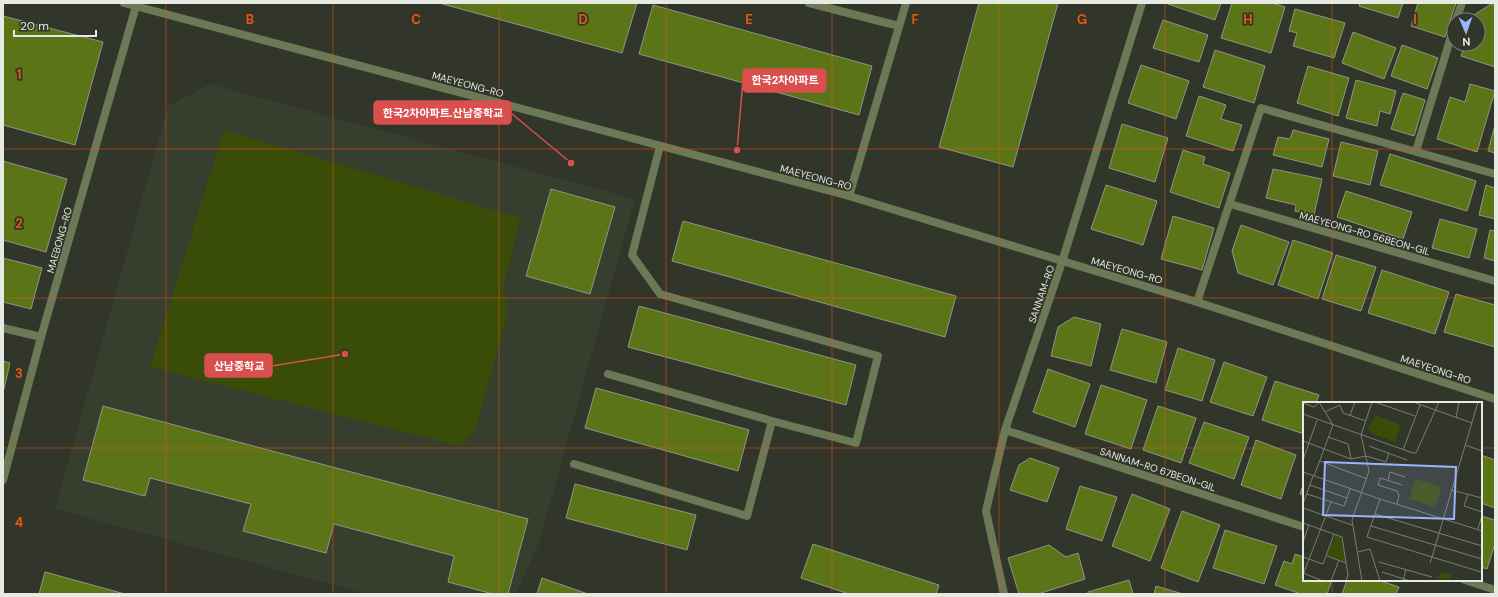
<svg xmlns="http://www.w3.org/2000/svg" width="1498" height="597" viewBox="0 0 1498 597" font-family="'DM Sans','Noto Sans KR',sans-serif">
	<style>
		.built { fill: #383e2d }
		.green { fill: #3a4d08 }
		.building { fill: #5a7417; stroke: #909588 }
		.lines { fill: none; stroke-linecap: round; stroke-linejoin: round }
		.minor { stroke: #6c7956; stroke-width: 8 }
		.tertiary { stroke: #6c7956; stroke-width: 8 }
		.grid { fill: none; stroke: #e8590c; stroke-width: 1; stroke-opacity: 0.55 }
		.labels { text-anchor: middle; stroke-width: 3.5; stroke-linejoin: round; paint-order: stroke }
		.street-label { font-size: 10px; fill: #e7eae3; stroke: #31352a }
		.inset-road { fill: none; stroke: #7a7d74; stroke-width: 1 }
		.view { fill: #9ab5fd; fill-opacity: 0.15; stroke: #9ab5fd; stroke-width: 2 }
		.inset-edge { fill: none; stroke: #e7eae3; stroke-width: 2 }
		.grid-label { font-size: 13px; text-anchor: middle; font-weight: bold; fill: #e8590c; stroke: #31352a; stroke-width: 3.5; stroke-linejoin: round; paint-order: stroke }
		.leader { fill: none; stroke: #d94f4d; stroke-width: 1.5 }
		.callout-dot { fill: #d94f4d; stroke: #31352a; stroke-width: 1.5 }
		.callout { fill: #d94f4d; stroke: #d94f4d; stroke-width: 1.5 }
		.callout-label { font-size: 11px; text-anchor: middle; font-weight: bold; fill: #fff }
	</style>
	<rect width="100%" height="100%" fill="#31352a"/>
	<path class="built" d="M210 84 635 199 539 543 516 594H366L55 509 168 106Z"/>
	<path class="green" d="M224 130 520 218 503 289 508 313 475 430 460 446 150 367Z"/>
	<g class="building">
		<path d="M439 3H637L622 53Z"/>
		<path d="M979 3H1058L1013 167 939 147Z"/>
		<path d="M1165 3H1221L1215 20Z"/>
		<path d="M1232 3H1272L1285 7 1271 53 1221 38Z"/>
		<path d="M1360 3H1403L1398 18 1359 6Z"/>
		<path d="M1418 3H1456L1445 37 1411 26Z"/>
		<path d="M1491 4 1495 6V67L1461 56 1465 44H1478V20H1472L1474 15Z"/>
		<path d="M653 5 872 66 859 115 639 54Z"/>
		<path d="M1295 9 1345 23 1334 58 1293 46 1297 33 1289 31Z"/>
		<path d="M3 16 103 42 75 145 3 125Z"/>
		<path d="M1163 20 1208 35 1199 62 1153 48Z"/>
		<path d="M1353 32 1396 48 1384 79 1342 63Z"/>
		<path d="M1402 45 1438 58 1427 89 1391 76Z"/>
		<path d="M1215 50 1265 66 1254 103 1203 87Z"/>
		<path d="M1141 65 1189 81 1176 119 1128 103Z"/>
		<path d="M1308 66 1349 78 1338 116 1297 103Z"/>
		<path d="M1356 80 1396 91 1390 114 1380 111 1377 126 1346 118Z"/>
		<path d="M1470 84 1495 91 1477 152 1437 139 1450 97 1465 102Z"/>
		<path d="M1403 93 1425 100 1414 136 1391 129Z"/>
		<path d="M1199 96 1226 105 1221 119 1242 125 1233 151 1186 136Z"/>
		<path d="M1122 124 1168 138 1155 182 1109 168Z"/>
		<path d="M1495 125V153L1488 151Z"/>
		<path d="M1293 130 1329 139 1322 167 1273 155 1278 137 1290 139Z"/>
		<path d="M1341 142 1378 151 1370 185 1333 176Z"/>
		<path d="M1183 150 1205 157 1203 164 1230 173 1219 208 1170 192Z"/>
		<path d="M1390 154 1476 181 1467 211 1380 185Z"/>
		<path d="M3 161 67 179 46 252 3 240Z"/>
		<path d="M1273 169 1322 179 1314 215 1295 211 1296 205 1266 198Z"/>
		<path d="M1106 185 1157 201 1143 245 1091 229Z"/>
		<path d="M1486 185 1495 188V219L1479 215Z"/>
		<path d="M551 189 615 207 590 294 526 276Z"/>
		<path d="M1346 191 1412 212 1403 239 1337 217Z"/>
		<path d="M1173 216 1214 228 1202 270 1161 259Z"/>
		<path d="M1440 219 1477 229 1469 258 1432 248Z"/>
		<path d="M683 221 956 296 945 337 672 261Z"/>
		<path d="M1241 225 1289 242 1273 285 1238 273 1232 251Z"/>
		<path d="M1490 230 1495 231V261L1484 258Z"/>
		<path d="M1293 240 1333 253 1318 299 1278 285Z"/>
		<path d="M1336 255 1376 267 1361 311 1322 299Z"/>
		<path d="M3 258 42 268 31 309 3 302Z"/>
		<path d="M1382 270 1449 292 1435 334 1368 313Z"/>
		<path d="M1456 294 1495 305V347L1444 332Z"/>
		<path d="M639 306 856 365 846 405 628 347Z"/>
		<path d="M1074 317 1101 324 1091 366 1051 356 1058 327Z"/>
		<path d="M1122 329 1167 342 1156 383 1110 370Z"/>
		<path d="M1178 348 1215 360 1202 401 1165 390Z"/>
		<path d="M3 361 10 363 3 393Z"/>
		<path d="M1224 362 1267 377 1253 416 1210 402Z"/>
		<path d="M1048 369 1090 384 1075 427 1033 412Z"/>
		<path d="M1275 381 1319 395 1316 403H1304V434L1262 420Z"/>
		<path d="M1101 385 1147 400 1131 449 1085 434Z"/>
		<path d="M596 388 749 430 738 471 585 428Z"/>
		<path d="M103 406 528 519 508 594H493L448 582 454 556 334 524 326 553 243 531 251 504 150 478 145 496 83 480Z"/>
		<path d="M1158 406 1196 418 1181 463 1143 450Z"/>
		<path d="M1204 422 1249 437 1234 479 1189 463Z"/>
		<path d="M1256 440 1296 455 1281 499 1241 485Z"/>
		<path d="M1481 455 1495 460V508L1481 503Z"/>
		<path d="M1030 458 1059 468 1047 502 1010 490 1019 465Z"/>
		<path d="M1304 482V495L1300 494Z"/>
		<path d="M575 484 696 515 687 550 566 518Z"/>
		<path d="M1080 486 1117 497 1102 541 1066 529Z"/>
		<path d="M1132 494 1170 509 1150 561 1112 546Z"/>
		<path d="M1182 511 1220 525 1198 582 1161 568Z"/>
		<path d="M1481 516 1495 520V544L1487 569 1481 567Z"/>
		<path d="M1225 530 1277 546 1264 584 1213 568Z"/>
		<path d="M813 544 939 585 936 594H849L801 578Z"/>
		<path d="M1049 545 1066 557 1078 553 1085 579 1038 594H1019L1008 558Z"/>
		<path d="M1295 554 1304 557V580H1332L1327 594H1301L1275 585 1284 561 1292 564Z"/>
		<path d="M45 572 125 594H39Z"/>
		<path d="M542 578 588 594H537Z"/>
		<path d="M1129 580 1133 594H1088V592Z"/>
		<path d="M1347 580H1378L1399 587 1396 594H1342Z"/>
		<path d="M1156 586 1183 594H1154Z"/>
	</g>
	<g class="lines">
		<g class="minor">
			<path d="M809 3 899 26"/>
			<path d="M1456 20 1462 3"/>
			<path d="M1416 151 1454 27"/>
			<path d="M849 196 906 3"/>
			<path d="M1230 204 1495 281"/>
			<path d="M1197 302 1261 108 1495 174"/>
			<path d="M3 328 41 337"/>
			<path d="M608 374 772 421 856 443 878 356 660 294 632 255 660 146"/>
			<path d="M1005 430 1304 527"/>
			<path d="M574 464 747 516 772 421"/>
			<path d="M1465 580 1495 590"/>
			<path d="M1004 594 986 511 1005 430 1062 262 1142 3"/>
		</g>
		<g class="tertiary">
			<path d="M124 3 849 196 1197 302 1495 399"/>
			<path d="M3 480 41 337 136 6"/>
		</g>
	</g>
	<path class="grid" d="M166 3V594M333 3V594M499 3V594M666 3V594M832 3V594M999 3V594M1165 3V594M1332 3V403M3 149H1495M3 298H1495M3 448H1304M1481 448H1495M1332 580V594"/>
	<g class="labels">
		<g class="street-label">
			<text transform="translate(468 84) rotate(15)" y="4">MAEYEONG-RO</text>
			<text transform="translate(816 177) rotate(15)" y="4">MAEYEONG-RO</text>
			<text transform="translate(1365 233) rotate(16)" y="4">MAEYEONG-RO 56BEON-GIL</text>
			<text transform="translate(59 240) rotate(-74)" y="4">MAEBONG-RO</text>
			<text transform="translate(1127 270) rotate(16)" y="4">MAEYEONG-RO</text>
			<text transform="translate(1041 294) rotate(-71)" y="4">SANNAM-RO</text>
			<text transform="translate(1436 369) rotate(18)" y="4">MAEYEONG-RO</text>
			<text transform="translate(1158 469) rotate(18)" y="4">SANNAM-RO 67BEON-GIL</text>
		</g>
	</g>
	<g transform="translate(1303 402)">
		<rect width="179" height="179" fill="#31352a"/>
		<path d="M73 13 98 23 92 40 68 31 65 26ZM112 77 139 85 132 105 106 97ZM32 133 38 135 43 160 24 153ZM138 170 149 173 147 178 132 176 136 175Z" fill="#3a4d08"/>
		<path class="inset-road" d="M72 0 112 14M110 0 169 21M175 0 129 155 178 170M0 1 11 5 17 0M37 3 40 11 63 19M22 10 37 3M0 12 110 51H113L136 0M47 13 52 0M153 16 156 0M25 35 45 42 48 57M0 39 48 57 63 54 83 60 86 51M162 43 179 49M66 44 104 58M100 48 117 3M0 58 14 18M17 59 64 77M0 70 77 97 179 129M11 74 30 23 16 0M85 78 87 70 102 75M7 83 44 96M148 88 179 96M4 92 41 104 47 87M165 92 161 104 179 110M77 97 64 135 129 155 127 161M0 102 10 74M94 102 96 93 94 89 75 83 77 76 99 83M0 106 49 123M72 112 179 144M0 121 39 135 45 173 43 179M68 124 179 157M175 127 179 113M0 140 6 123M55 150 67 147 77 179M24 154 43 161M0 155 20 162 31 132M76 160 129 175M79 170 107 179M0 171 20 179M0 173 28 100M28 179 36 158M59 179 49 118 66 69 58 33 69 0M100 179 103 167"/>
		<path class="view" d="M22 60 153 65 151 117 20 113Z"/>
		<rect width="179" height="179" class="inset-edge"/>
	</g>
	<g class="grid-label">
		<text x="250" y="24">B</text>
		<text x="416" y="24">C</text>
		<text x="583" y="24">D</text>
		<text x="749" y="24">E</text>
		<text x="915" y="24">F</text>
		<text x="1082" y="24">G</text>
		<text x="1248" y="24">H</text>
		<text x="1415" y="24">I</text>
		<text x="19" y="79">1</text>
		<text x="19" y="228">2</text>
		<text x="19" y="378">3</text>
		<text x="19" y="527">4</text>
	</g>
	<path class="leader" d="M737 150L743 80M571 163L511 113M345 354L272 366"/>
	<g class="callout-dot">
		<circle cx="737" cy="150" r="4"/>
		<circle cx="571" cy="163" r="4"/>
		<circle cx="345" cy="354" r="4"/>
	</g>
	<g class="callout">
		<rect x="743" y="69" width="83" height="23" rx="4"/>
		<rect x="374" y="101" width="137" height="23" rx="4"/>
		<rect x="205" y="354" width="67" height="23" rx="4"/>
	</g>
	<g class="callout-label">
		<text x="785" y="84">한국2차아파트</text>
		<text x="443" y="117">한국2차아파트.산남중학교</text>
		<text x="239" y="370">산남중학교</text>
	</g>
	<rect width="1498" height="597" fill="none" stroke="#e7eae3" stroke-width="8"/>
	<g transform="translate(1466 32) rotate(178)"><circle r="19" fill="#31352a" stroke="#7a7d74"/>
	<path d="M0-3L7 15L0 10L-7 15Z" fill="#9ab5fd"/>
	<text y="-6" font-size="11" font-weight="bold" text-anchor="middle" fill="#e7eae3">N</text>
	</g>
	<path d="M14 30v6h82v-6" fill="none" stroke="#e7eae3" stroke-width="2"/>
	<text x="20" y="30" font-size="12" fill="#e7eae3" stroke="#31352a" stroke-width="3" paint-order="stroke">20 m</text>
</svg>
